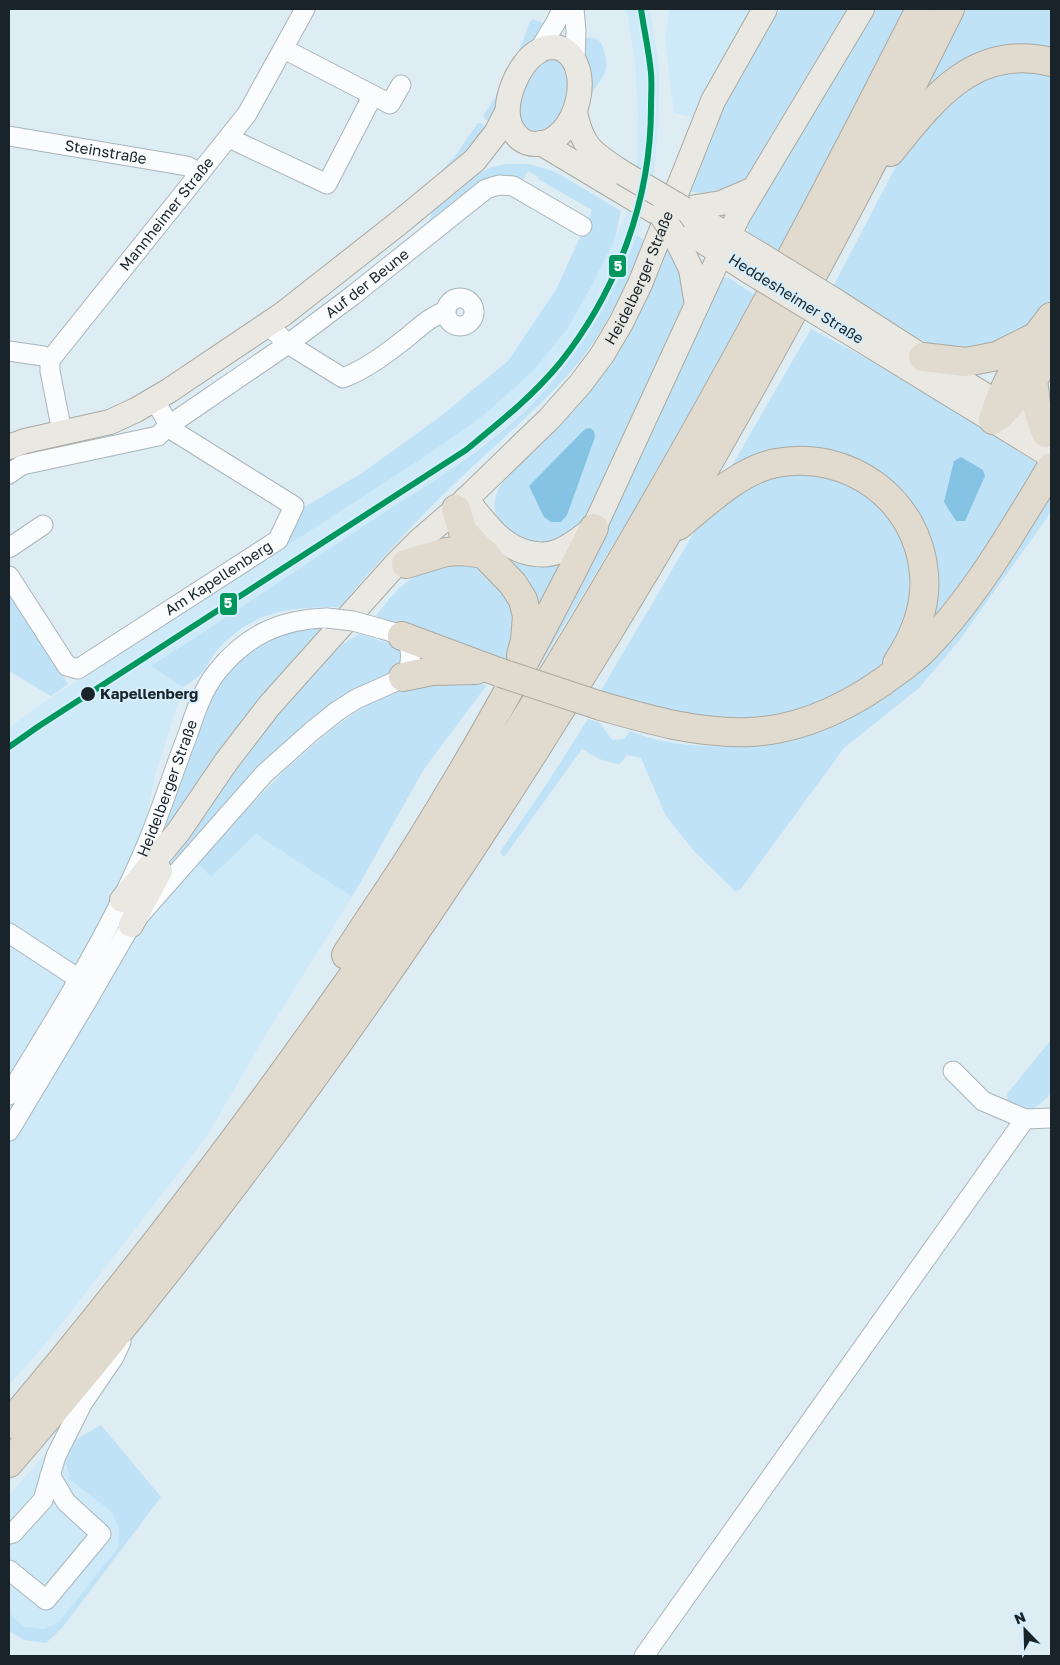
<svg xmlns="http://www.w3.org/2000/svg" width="1060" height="1665" viewBox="0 0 1060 1665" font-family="'Golos Text',sans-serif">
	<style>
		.built { fill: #cee9f8 }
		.green { fill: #c0e2f6 }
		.water { fill: #84c3e4 }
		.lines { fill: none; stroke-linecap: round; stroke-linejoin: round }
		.minor-casing { stroke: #a9b5bc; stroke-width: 21 }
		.major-casing { stroke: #aaa9a0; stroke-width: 26 }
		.highway-casing { stroke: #aaa9a0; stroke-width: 30 }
		.minor { stroke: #fafcfd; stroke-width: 19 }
		.major { stroke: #eae8e2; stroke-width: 24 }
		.highway { stroke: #e1dacf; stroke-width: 28 }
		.minor-bridge-casing { stroke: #a9b5bc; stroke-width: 21; stroke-linecap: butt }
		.major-bridge-casing { stroke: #aaa9a0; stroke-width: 26; stroke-linecap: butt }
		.highway-bridge-casing { stroke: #aaa9a0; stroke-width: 30; stroke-linecap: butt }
		.minor-bridge { stroke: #fafcfd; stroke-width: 19 }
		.major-bridge { stroke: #eae8e2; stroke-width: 24 }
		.highway-bridge { stroke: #e1dacf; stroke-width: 28 }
		.tram-1-casing { stroke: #d6eefc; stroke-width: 10 }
		.tram-1 { stroke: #00975f; stroke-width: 6 }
		.stop-dot { fill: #19242a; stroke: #d6eefc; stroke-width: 2 }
		.labels { text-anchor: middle; stroke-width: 4; stroke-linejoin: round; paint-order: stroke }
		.street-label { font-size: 15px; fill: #19242a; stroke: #d6eefc }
		.stop-label { font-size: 15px; font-weight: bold; fill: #19242a; stroke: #d6eefc; text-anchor: start }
		.line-badge { stroke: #d6eefc; stroke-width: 2 }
		.badge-label { font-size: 14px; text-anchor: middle; font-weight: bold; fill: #fff }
	</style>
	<rect width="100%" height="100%" fill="#deecf4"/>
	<g class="built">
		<path d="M625 9H649L652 20 659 69V115L654 172 637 235 623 271 600 315 574 356 536 400 495 436 444 474 151 666 183 687 155 775 145 821 121 880 158 909 196 861 211 877 256 834 352 897 266 1034 207 1136 52 1336 9 1385V728L35 708 432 452 484 415 532 372 568 328 594 281 625 218 637 163 638 116 635 62 628 17Z"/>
		<path d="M668 9H750L692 117 674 113 665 38 669 13Z"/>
		<path d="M46 1453 66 1461 69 1479 112 1512 119 1529 118 1548 59 1622 44 1629 24 1627 9 1613V1496Z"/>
	</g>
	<g class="green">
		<path d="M781 9H854L762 161 740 187 721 191 713 190V192C703 194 693 193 684 189 712 127 738 64 781 9Z"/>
		<path d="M869 9H904L779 253 749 236 748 230 743 222Z"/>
		<path d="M966 9H1051V55L1038 52 917 107Z"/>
		<path d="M533 19 549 25 495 127 483 117 484 114C504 86 519 54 530 21Z"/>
		<path d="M581 38C586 38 593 37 597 39 605 44 608 65 605 72 601 82 592 90 589 100 585 111 590 129 587 134L582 119 584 80Z"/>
		<path d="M547 56 566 60 571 104 546 136 521 129 516 99 519 88Z"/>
		<path d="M1051 70V301L1035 320 1019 334 985 350 937 347 918 338 834 285 896 166 930 114 988 72Z"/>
		<path d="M478 123H481L491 132 425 189 455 156Z"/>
		<path d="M504 164H529L556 172 621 211 615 239 594 281 568 328 532 372 484 415 432 452 178 616 175 612 283 542 298 511 362 473 437 419 508 361 557 288 592 210 538 179 539 177 528 171 522 181 512 176 496 177 428 224 433 208 475 175 490 168Z"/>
		<path d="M637 235 648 243C626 284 607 327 578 363 538 411 489 449 445 493 408 529 373 567 340 607 291 607 255 610 219 648 211 656 207 668 199 676 194 680 188 684 183 687L151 666C226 617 301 568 376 518 431 483 492 446 537 399 582 351 614 296 637 235Z"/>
		<path d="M665 245 675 260 686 299 682 320 589 518 563 541 529 545 498 523C492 505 494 492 506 478 536 449 567 421 593 387 625 345 643 293 665 245Z"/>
		<path d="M719 276 729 278 755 295 642 497 502 727Z"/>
		<path d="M811 329 888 370 1044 467 919 646 931 592 870 473 727 474Z"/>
		<path d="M765 473H837L895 515 919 577 899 650 853 692 773 721 694 720 600 692 699 524Z"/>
		<path d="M1051 490V512L958 642 919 688 844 748 740 890 735 891 694 851 666 816 641 758 627 755 620 764C605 763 595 757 582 749L504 857 500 852 544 788 588 719 600 723 612 740 624 739 630 731C641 735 652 739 663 741 711 751 781 748 826 730 858 717 887 696 913 674Z"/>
		<path d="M468 522 566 557 539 614Z"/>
		<path d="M471 558 517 608 511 662 386 623 387 620 376 616C388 601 400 583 418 575 433 567 455 563 471 558Z"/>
		<path d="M9 591 68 684 51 696 9 671Z"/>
		<path d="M318 626 317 629H325L159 845 154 842 208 700 238 657 278 633Z"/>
		<path d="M359 634 388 643 390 640 403 649 401 668 376 682 158 884 190 831 274 716 329 653Z"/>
		<path d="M449 680 487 685 424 769 352 897 256 834 211 877 196 861 287 768 336 726 370 703 404 687Z"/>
		<path d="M1051 1040V1093C1044 1102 1037 1107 1027 1111L1005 1102 1008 1098 1007 1094Z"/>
		<path d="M101 1425 161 1497 62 1628 46 1643 24 1640 9 1631V1613L24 1627 44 1629 59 1622 118 1548 119 1529 112 1512 69 1479 66 1461 68 1444Z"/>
	</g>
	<g class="water">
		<path d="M590 428 594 431 595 437 567 515 561 522H551L544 517 529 486 585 429Z"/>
		<path d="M961 457 983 470 985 476 965 521H956L944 502 954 461Z"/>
	</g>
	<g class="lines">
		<g class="minor-casing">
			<g id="minor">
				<path d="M574 9 576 31 575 62"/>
				<path d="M284 49 390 104 401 85"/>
				<path d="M539 50 556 22 562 9"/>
				<path id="s1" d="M9 136 187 166 200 173"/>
				<path d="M229 138 327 184 373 95"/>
				<circle cx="460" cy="312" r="14"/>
				<path d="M268 325 288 344 343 378C366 369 386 354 405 339 419 328 429 317 446 311"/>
				<path d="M9 351 43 356 50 360"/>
				<path id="s2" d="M62 432 50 371V360L247 114 305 9"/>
				<path id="s3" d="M9 474 22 465 158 436 168 426 288 344 352 296 486 189 499 185 513 186 582 226"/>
				<path d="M9 548 43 525"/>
				<path id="s4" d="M9 576 67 666 78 669 278 540 294 506 172 430 154 399"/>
				<path d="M9 933 79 979"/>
				<path d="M953 1071 983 1101 1025 1119 1051 1118"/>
				<path id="s5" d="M9 1095C56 1018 105 941 141 858 159 818 172 775 188 734 195 713 202 691 216 673 245 636 280 619 327 618"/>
				<path d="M9 1131 84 1006 131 925 264 774 311 732 336 712 356 699 392 683 407 673C412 662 413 643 401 636 395 632 385 630 378 628"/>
				<path d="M9 1534 13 1533 43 1500 56 1456 82 1404 114 1357 121 1342"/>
				<path d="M9 1570 46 1600 101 1534 66 1502 50 1475"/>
				<path d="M644 1656 1025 1119"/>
			</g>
		</g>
		<g class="major-casing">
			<g id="major">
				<path d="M557 47C598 59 579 145 535 144 524 144 516 137 511 127 500 106 518 62 539 51 544 47 551 47 557 47Z"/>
				<path d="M575 112C582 148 594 154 623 173"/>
				<path d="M541 143 661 215"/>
				<path d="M684 209 761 255"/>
				<path d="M684 209 721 203 754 189"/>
				<path d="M678 225 750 272"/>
				<path d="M674 234 691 269 697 305"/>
				<path d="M834 300 923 357 1051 436"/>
				<path d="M824 317 1051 456"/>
				<path d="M9 447 25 441 110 422 136 410 170 390 283 314 400 222 475 160 496 133 507 112"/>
				<path d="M466 499C486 523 503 551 536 554 543 555 552 554 559 551 572 546 583 536 594 528L738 216 862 9"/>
				<path id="s6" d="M122 900 179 831 226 762 269 706 397 563 419 541 456 509 550 418 581 383 602 355 621 323 640 284 713 101 765 9"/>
				<path d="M131 925 160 871"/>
			</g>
		</g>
		<g class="highway-casing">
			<g id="highway">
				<path d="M890 152C933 99 974 43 1051 62"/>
				<path d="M923 357 966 362 997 356 1035 337"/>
				<path d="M1033 379 1036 404 1046 433"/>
				<path d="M1000 415 1033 379 1051 354"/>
				<path d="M993 420C1004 381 1026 349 1051 317"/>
				<path d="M456 509 463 532 513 584 523 600 527 616 525 640 521 655"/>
				<path d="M678 526C706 503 740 470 776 463 849 449 918 500 924 574 927 606 914 638 897 663"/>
				<path d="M406 564 446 552 462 551 485 554"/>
				<path d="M402 636 501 673"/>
				<path d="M403 677 432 671 476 670"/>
				<path d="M601 706C650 720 698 734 749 732 806 730 856 703 900 669 909 662 919 655 926 647 962 610 991 566 1018 522 1029 504 1041 486 1051 467"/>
				<path d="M346 955C371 916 397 879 421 840 484 739 541 634 594 528"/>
				<path d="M9 1424C124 1288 232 1147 335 1001 401 909 465 816 525 720 669 490 798 251 920 9"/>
				<path d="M9 1463C387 1025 694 526 950 9"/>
			</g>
		</g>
		<use href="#minor" class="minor"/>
		<use href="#major" class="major"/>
		<use href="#highway" class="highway"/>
		<g class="minor-bridge-casing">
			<path id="minor-bridge" d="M327 618 353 621 378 628"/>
		</g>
		<g class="major-bridge-casing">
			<g id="major-bridge">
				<path d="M623 173 684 209"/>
				<path d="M661 215 674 234"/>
				<path d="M761 255 834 300"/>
				<path d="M750 272 824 317"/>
			</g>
		</g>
		<g class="highway-bridge-casing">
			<path id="highway-bridge" d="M501 673 601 706"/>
		</g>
		<use href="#minor-bridge" class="minor-bridge"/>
		<use href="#major-bridge" class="major-bridge"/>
		<use href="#highway-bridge" class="highway-bridge"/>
		<g class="tram-1-casing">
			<path id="tram-1" d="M9 747 39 726 466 450C499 423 533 396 560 363 618 290 651 199 651 107 651 96 652 84 651 73 649 51 644 30 641 9"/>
		</g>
		<use href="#tram-1" class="tram-1"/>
	</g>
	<circle class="stop-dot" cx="88" cy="694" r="8"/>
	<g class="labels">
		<g class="street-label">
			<text dy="5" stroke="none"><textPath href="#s1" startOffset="98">Steinstraße</textPath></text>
			<text dy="5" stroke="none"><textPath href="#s2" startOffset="260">Mannheimer Straße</textPath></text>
			<text dy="5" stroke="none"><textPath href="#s6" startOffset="814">Heidelberger Straße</textPath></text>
			<text dy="5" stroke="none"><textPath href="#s3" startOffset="414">Auf der Beune</textPath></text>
			<text transform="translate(796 299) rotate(32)" y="5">Heddesheimer Straße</text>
			<text dy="5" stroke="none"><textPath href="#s4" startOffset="286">Am Kapellenberg</textPath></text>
			<text dy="5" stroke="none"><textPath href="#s5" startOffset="346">Heidelberger Straße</textPath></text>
		</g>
		<g class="stop-label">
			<text x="100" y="699">Kapellenberg</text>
		</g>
	</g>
	<g class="line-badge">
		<rect x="608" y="254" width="19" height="24" rx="5" fill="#00975f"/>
		<rect x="219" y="592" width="19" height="24" rx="5" fill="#00975f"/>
	</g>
	<g class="badge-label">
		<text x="618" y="271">5</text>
		<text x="228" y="608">5</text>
	</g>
	<rect width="1060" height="1665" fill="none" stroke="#19242a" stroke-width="20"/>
	<g transform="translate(1025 1630) rotate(337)" stroke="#d6eefc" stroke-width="4" paint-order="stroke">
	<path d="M0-4L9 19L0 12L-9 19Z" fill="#19242a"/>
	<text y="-8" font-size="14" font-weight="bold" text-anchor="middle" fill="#19242a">N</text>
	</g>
</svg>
